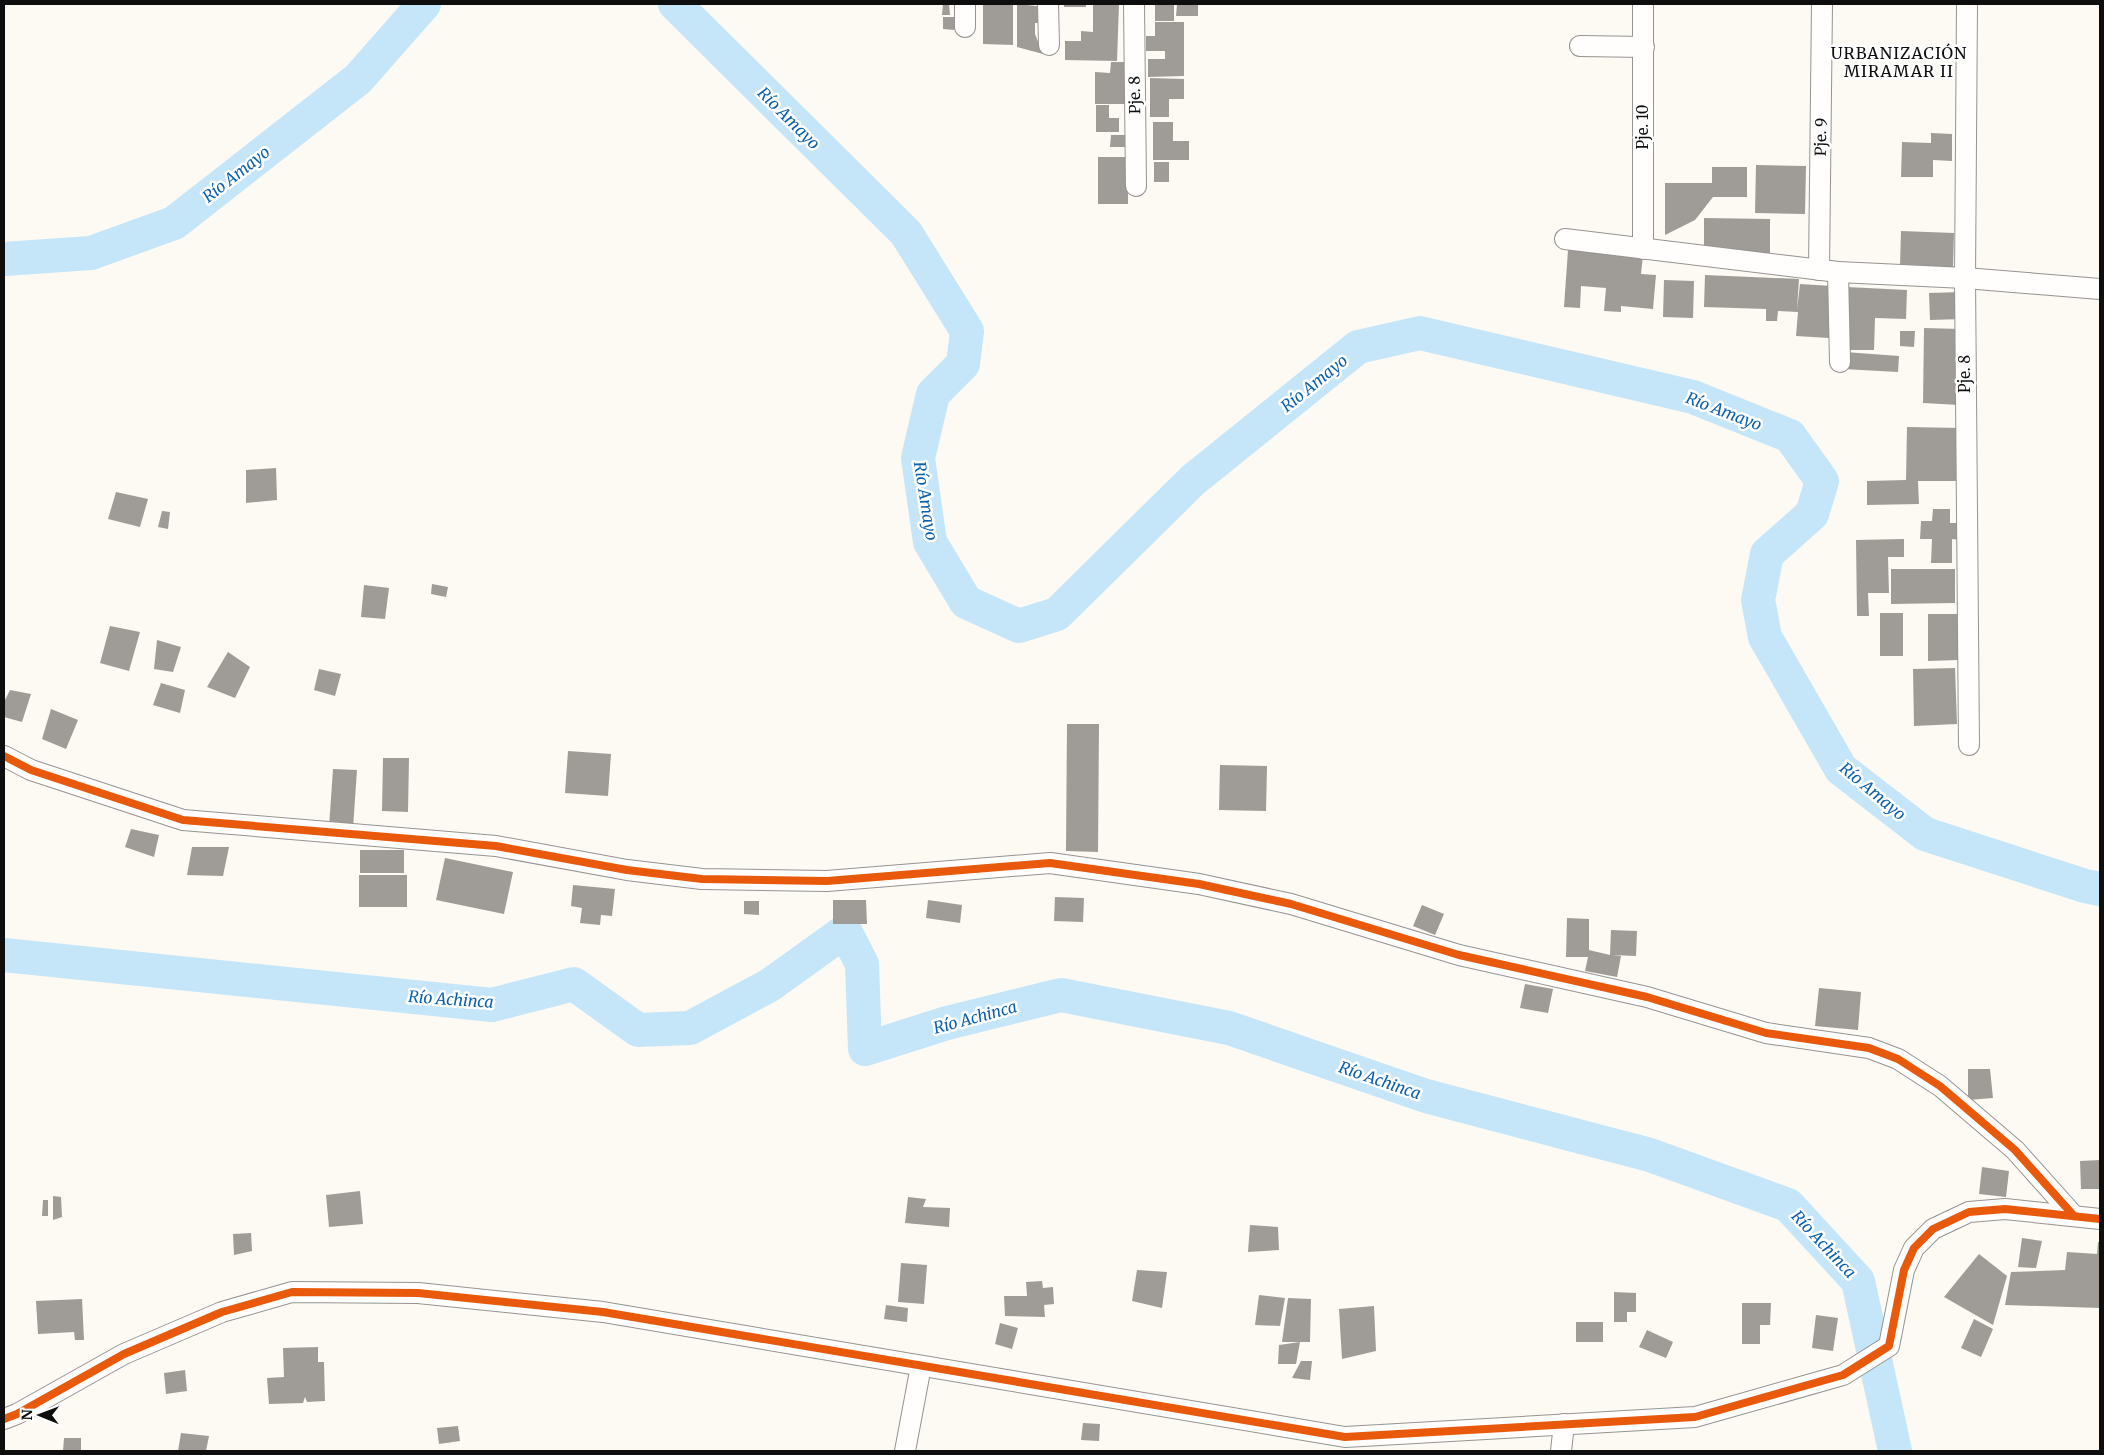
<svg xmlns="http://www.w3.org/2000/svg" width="2104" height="1455" viewBox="0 0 2104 1455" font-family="Merriweather,serif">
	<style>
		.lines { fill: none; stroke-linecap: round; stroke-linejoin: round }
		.river { stroke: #c5e5f9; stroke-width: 34 }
		.building { fill: #9f9c98 }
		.street-casing { stroke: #959491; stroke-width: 22 }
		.street { stroke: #fffefd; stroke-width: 20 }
		.cycleway-casing { stroke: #fff; stroke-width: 11 }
		.cycleway { stroke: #e8590c; stroke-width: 8 }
		.labels { text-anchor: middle; stroke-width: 5; stroke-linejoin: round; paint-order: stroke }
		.street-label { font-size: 15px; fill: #0e0e0e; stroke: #fff }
		.neighbourhood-label { font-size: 16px; letter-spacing: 1px; fill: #0e0e0e; stroke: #fff }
		.water-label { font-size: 16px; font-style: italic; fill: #0a60ad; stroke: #fff }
	</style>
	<rect width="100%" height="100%" fill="#fcfaf2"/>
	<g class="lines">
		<g class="river">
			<path d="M675 4 906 233 967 331 963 364 933 394 918 458 930 542 966 602 1019 626 1057 614 1193 480 1358 347 1420 333 1693 397 1790 436 1822 481 1812 514 1767 554 1758 600 1765 637 1841 769 1925 834 2085 886 2100 889"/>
			<path d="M4 259 91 253 174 223 358 79 424 4"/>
			<path d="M4 955 492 1005 574 984 638 1030 690 1028 770 985 845 931 862 964 865 1049 947 1023 1061 995 1229 1028 1426 1096 1650 1155 1788 1205 1858 1281 1895 1451"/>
		</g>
	</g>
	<g class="building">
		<path d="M943 4H949L950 15H942Z"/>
		<path d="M983 4H1013V45L983 44Z"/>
		<path d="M1017 4 1046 7V23H1035V34L1043 54 1017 47Z"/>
		<rect x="1064" y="4" width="22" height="3"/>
		<path d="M1093 4H1119L1117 61 1065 60V41H1081V31L1093 32Z"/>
		<rect x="1155" y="4" width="19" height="17"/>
		<path d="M1177 4H1198V16H1176Z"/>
		<path d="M943 17H954V30L943 29Z"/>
		<path d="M1155 22H1184V76L1148 77V59H1165V51H1146V36H1155Z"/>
		<path d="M1111 62H1127V104H1095V72L1110 73Z"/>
		<path d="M1150 78 1184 79V99H1169V117H1150Z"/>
		<path d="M1096 105H1109V118H1119V132H1096Z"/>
		<path d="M1153 122H1173V141H1189V160H1153Z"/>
		<path d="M1931 133 1952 134V161L1933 160V177H1901L1902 142 1931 143Z"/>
		<path d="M1111 135H1128V147H1110Z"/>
		<rect x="1098" y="157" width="30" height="47"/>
		<rect x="1154" y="162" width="15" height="20"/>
		<path d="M1756 165 1806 166 1805 214 1755 213Z"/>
		<path d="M1712 167H1747V197H1713L1695 220 1665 235V183H1712Z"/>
		<path d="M1704 218 1770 219V255L1704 254Z"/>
		<path d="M1901 231 1954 233 1953 268 1900 266Z"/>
		<path d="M1568 250 1643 255 1641 274 1656 275 1653 309 1621 306V312L1604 311 1606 288 1581 286 1580 308 1564 307Z"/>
		<path d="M1705 275 1799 279 1797 310 1800 284 1832 286 1829 338 1796 336 1798 312 1778 311 1777 321H1766V309L1704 307Z"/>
		<path d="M1664 280 1694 281 1693 318 1663 317Z"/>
		<path d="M1847 287 1907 290 1906 319 1875 318 1874 350H1850V318L1846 317Z"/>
		<path d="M1962 292 1963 319 1930 320 1929 293Z"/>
		<path d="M1924 328 1961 329 1960 405 1923 403Z"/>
		<path d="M1900 331H1915L1914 347 1900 346Z"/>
		<path d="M1845 352 1899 356 1898 372 1843 369Z"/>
		<path d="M1907 427 1961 428 1960 481H1918L1919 504 1867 505V481L1906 480Z"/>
		<path d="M276 468 277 500 246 503V470Z"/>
		<path d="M116 492 148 499 140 527 108 519Z"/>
		<path d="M1933 509H1950V523H1960V540L1952 539V563H1931L1932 539H1920L1921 521H1932Z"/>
		<path d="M162 511 170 512 168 529 158 527Z"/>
		<path d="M1904 539V557H1888L1889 593H1868L1869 616H1857L1856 540Z"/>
		<path d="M1891 569H1955V603L1891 604Z"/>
		<path d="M432 584 448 587 446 597 431 594Z"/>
		<path d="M364 585 389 588 385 619 361 617Z"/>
		<rect x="1880" y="613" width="23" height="43"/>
		<path d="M1928 614H1959L1958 660 1928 661Z"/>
		<path d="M110 626 140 632 129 671 100 663Z"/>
		<path d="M157 640 181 647 173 672 154 669Z"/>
		<path d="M228 652 250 667 235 698 207 687Z"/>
		<path d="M1955 668 1957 724 1914 726 1913 669Z"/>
		<path d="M319 669 341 674 335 696 314 690Z"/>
		<path d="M161 683 185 690 180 713 153 705Z"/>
		<path d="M10 690 31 694 22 722 4 717V702Z"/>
		<path d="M51 709 78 720 66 749 42 739Z"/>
		<path d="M1067 724H1099L1098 852 1066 851Z"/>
		<path d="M568 751 611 754 608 796 565 793Z"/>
		<path d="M383 758H409L408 812 382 811Z"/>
		<path d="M1220 765 1267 766 1266 811 1219 810Z"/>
		<path d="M333 769 357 770 353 828 329 827Z"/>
		<path d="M131 829 159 835 154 857 125 847Z"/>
		<path d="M192 847H229L223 876 187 875Z"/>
		<rect x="360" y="850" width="44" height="23"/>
		<path d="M445 858 513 872 504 914 436 900Z"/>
		<rect x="359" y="875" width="48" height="32"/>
		<path d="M573 885 615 889 612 916 601 915 600 925 580 923 582 908 571 906Z"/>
		<path d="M1055 897 1084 898 1083 922 1054 921Z"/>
		<path d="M833 900H866L867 924H833Z"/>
		<path d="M928 900 962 905 960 923 926 918Z"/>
		<path d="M744 901H759V915L744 914Z"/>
		<path d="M1422 905 1444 914 1435 935 1413 926Z"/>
		<path d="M1567 918 1589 919V950L1610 955 1611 930 1637 931 1636 956 1612 955 1621 956 1617 977 1585 971 1588 957H1566Z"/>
		<path d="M1525 984 1553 989 1548 1013 1520 1008Z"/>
		<path d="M1819 988 1861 992 1858 1030 1815 1026Z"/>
		<path d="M1968 1069H1990L1993 1098 1968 1100Z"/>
		<path d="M2100 1160V1189H2081L2080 1161Z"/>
		<path d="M1982 1167 2009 1171 2006 1197 1979 1194Z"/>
		<path d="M360 1191 363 1224 329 1227 326 1195Z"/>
		<path d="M53 1196 61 1197 62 1217 53 1220Z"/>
		<path d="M908 1197 926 1199 923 1207 950 1208 949 1227 905 1223Z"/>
		<path d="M43 1200H48V1216H42Z"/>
		<path d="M1250 1225 1278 1227 1279 1250 1248 1252Z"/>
		<path d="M251 1233 252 1251 234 1255 233 1234Z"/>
		<path d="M2022 1238 2042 1241 2036 1268 2018 1267Z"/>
		<path d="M2098 1242H2100V1308L2005 1305 2011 1272 2065 1270 2067 1252 2097 1254Z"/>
		<path d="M1979 1254 2007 1276 1993 1325 1944 1297Z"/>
		<path d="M901 1263 927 1265 924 1304 898 1302Z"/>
		<path d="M1137 1270 1167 1272 1162 1308 1132 1301Z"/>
		<path d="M1042 1281 1043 1288 1053 1287 1054 1304 1044 1305 1045 1317 1005 1316 1004 1296H1027L1026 1282Z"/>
		<path d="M1614 1292 1636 1293V1312H1627V1322H1614Z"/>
		<path d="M1259 1295 1285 1298 1280 1326 1255 1325Z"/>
		<path d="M1288 1298 1311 1299 1310 1342H1282Z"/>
		<path d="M82 1299 84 1340H75L74 1332 38 1334 36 1301Z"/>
		<path d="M1742 1303H1771L1770 1325H1760V1344H1742Z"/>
		<path d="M886 1305 908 1308 907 1322 884 1319Z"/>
		<path d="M1374 1306 1376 1351 1342 1359 1339 1309Z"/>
		<path d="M1816 1315 1838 1318 1833 1351 1812 1348Z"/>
		<path d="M1974 1319 1993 1329 1981 1357 1961 1348Z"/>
		<rect x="1576" y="1322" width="27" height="20"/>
		<path d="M1000 1323 1018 1328 1012 1349 995 1344Z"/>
		<path d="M1647 1330 1673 1342 1666 1358 1639 1347Z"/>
		<path d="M1300 1342 1296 1364H1278L1279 1345Z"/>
		<path d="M318 1347V1362H324L325 1401 307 1402 305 1397 303 1403 269 1404 267 1378 284 1377 283 1348Z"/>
		<path d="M1301 1361H1312L1310 1380 1292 1378Z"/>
		<path d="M185 1370 187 1391 166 1394 164 1373Z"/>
		<path d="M1083 1423 1100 1424 1099 1441 1081 1440Z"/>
		<path d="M458 1426 460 1441 439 1444 437 1428Z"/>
		<path d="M181 1433 209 1436 206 1451H178Z"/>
		<path d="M64 1438H81V1451H63Z"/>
	</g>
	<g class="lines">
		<g class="street-casing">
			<g id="street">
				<path d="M965 4V27"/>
				<path d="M1048 4 1049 45"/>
				<path d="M1134 4 1136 186"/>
				<path d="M1967 4 1965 278 1969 745"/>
				<path d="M1580 46 1644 47"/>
				<path d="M1565 239 1838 272 1965 278 2100 289"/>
				<path d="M1643 249V4"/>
				<path d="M1819 270 1822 4"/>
				<path d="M1838 272 1840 362"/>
				<path d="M4 756 31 770 183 820 496 846 627 870 702 879 827 881 1050 863 1199 884 1291 904 1459 955 1647 997 1766 1033 1869 1048 1898 1059 1940 1086 2015 1150 2074 1216"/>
				<path d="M4 1419 17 1414 124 1354 222 1312 292 1292 418 1293 603 1312 1345 1437 1695 1417 1843 1375 1889 1346 1904 1270 1914 1248 1933 1229 1969 1212 2005 1209 2100 1219"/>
				<path d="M905 1451 921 1366"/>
				<path d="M1561 1451 1564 1424"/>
			</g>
		</g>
		<use href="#street" class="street"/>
		<g class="cycleway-casing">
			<g id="cycleway">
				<path d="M4 756 31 770 183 820 496 846 627 870 702 879 827 881 1050 863 1199 884 1291 904 1459 955 1647 997 1766 1033 1869 1048 1898 1059 1940 1086 2015 1150 2074 1216"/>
				<path d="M4 1419 17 1414 124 1354 222 1312 292 1292 418 1293 603 1312 1345 1437 1695 1417 1843 1375 1889 1346 1904 1270 1914 1248 1933 1229 1969 1212 2005 1209 2100 1219"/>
			</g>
		</g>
		<use href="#cycleway" class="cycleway"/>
	</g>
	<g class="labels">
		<g class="street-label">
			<text transform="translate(1135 95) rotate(-91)" y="5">Pje. 8</text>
			<text transform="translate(1643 127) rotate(-90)" y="5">Pje. 10</text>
			<text transform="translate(1821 137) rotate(-89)" y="5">Pje. 9</text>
			<text transform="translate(1965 374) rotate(-90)" y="5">Pje. 8</text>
		</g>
		<g class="neighbourhood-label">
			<text x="1899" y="59">URBANIZACIÓN<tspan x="1899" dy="18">MIRAMAR II</tspan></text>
		</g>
		<g class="water-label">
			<text transform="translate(789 118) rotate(45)" y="6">Río Amayo</text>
			<text transform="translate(236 174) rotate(-38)" y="6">Río Amayo</text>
			<text transform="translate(1314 383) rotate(-39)" y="6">Río Amayo</text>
			<text transform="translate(1724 411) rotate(21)" y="6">Río Amayo</text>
			<text transform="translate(926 501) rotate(81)" y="6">Río Amayo</text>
			<text transform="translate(1873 791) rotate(40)" y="6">Río Amayo</text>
			<text transform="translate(451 999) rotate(4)" y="6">Río Achinca</text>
			<text transform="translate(975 1017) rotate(-15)" y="6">Río Achinca</text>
			<text transform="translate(1380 1080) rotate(19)" y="6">Río Achinca</text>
			<text transform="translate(1824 1244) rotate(47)" y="6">Río Achinca</text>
		</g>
	</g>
	<rect width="2104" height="1455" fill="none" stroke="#0e0e0e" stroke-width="10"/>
	<g transform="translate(40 1415) rotate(271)" stroke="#ffffff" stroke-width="4" paint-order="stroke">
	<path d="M0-4L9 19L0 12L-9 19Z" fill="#0e0e0e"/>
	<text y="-8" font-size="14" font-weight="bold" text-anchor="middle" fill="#0e0e0e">N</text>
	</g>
</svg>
